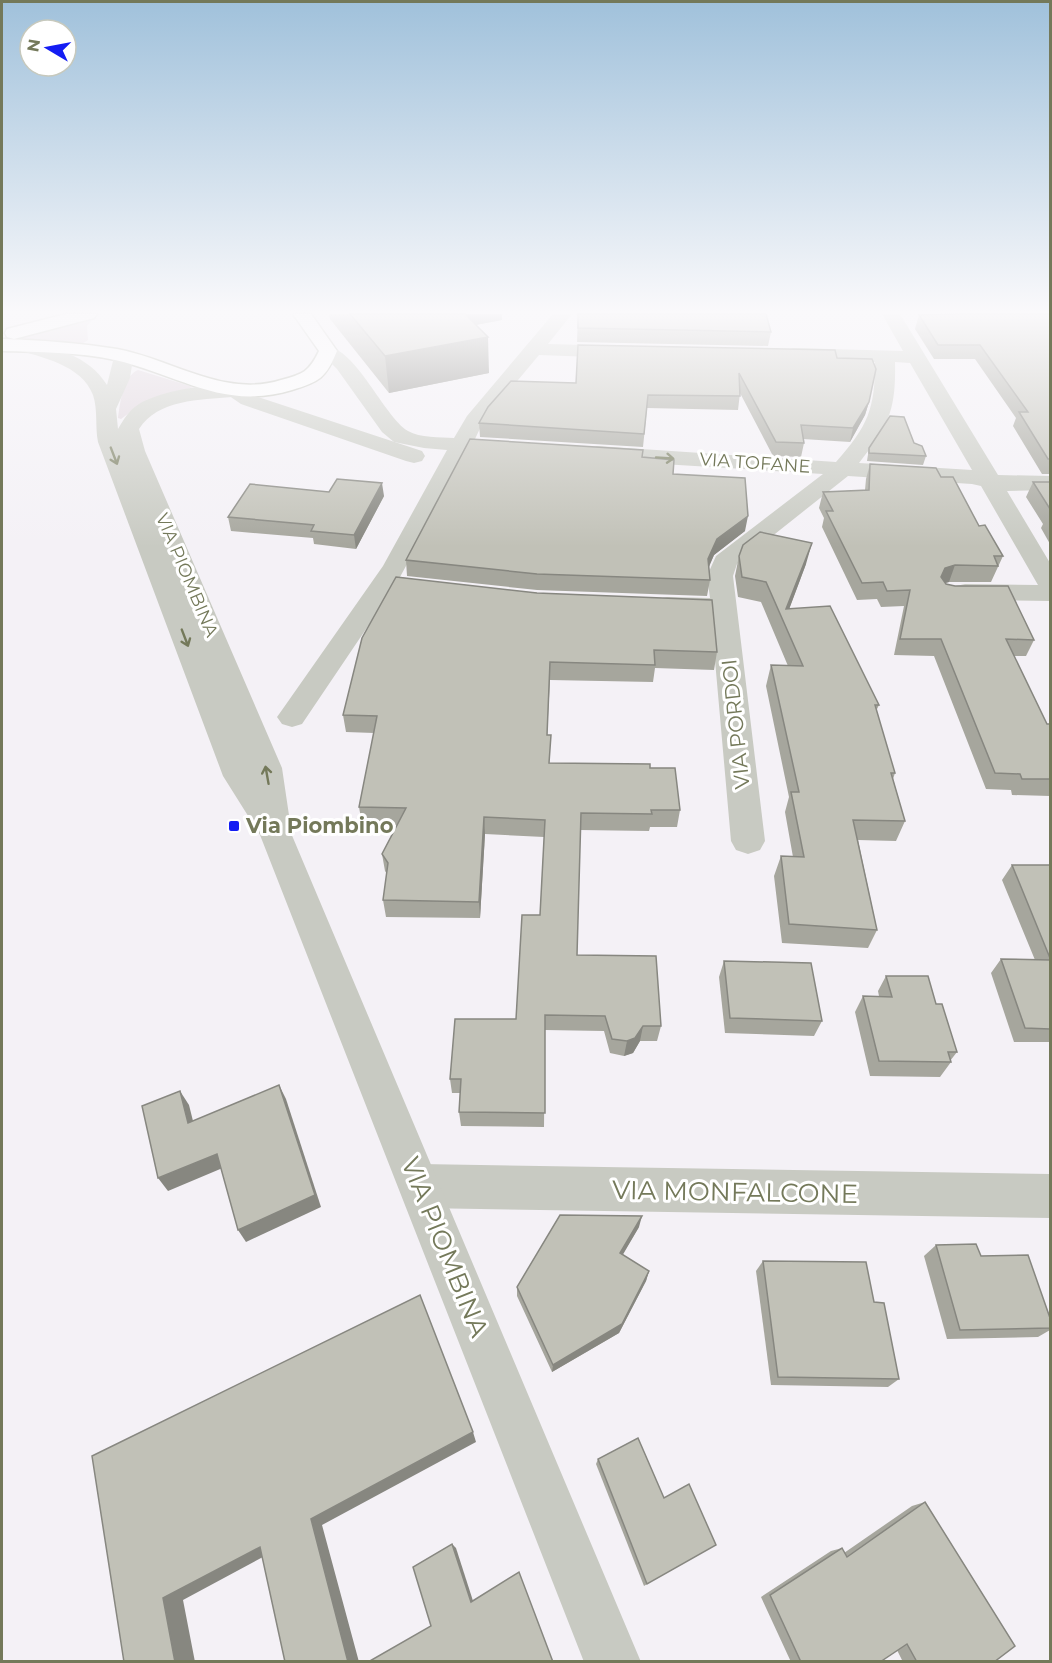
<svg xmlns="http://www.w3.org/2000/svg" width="1052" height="1663" viewBox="0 0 1052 1663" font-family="Montserrat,sans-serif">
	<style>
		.green { fill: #ded2da }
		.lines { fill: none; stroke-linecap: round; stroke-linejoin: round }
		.secondary-casing { stroke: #bbbdb2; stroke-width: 3 }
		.minor { fill: #c8cac2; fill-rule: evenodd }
		.tertiary { fill: #c8cac2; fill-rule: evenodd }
		.secondary { fill: #fff; fill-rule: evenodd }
		.wall { fill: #a6a69d }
		.shaded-wall { fill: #878780 }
		.building { fill: #c1c1b7; stroke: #878780; stroke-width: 1.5 }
		.oneway { stroke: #74795a }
		.poi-dot { fill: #141df3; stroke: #fff; stroke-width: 2 }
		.labels { text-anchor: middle; stroke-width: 6; stroke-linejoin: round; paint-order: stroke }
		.far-street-label { font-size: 18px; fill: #74795a; stroke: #fff }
		.street-label { font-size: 21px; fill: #74795a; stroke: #fff }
		.poi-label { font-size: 21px; font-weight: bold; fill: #74795a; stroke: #fff; text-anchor: start }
		.near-street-label { font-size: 26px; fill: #74795a; stroke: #fff }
	</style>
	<rect width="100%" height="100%" fill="#f4f1f6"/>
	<g class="green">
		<path d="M95 316 87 326 88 340 80 345 4 340 3 338Z"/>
		<path d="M138 370 193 387 137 407 121 419 118 418C120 404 123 376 138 370Z"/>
	</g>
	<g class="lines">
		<g class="secondary-casing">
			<g id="secondary">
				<path d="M66 314H97L94 318 14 339 7 337 5 333 7 329Z"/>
				<path d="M293 314H311L337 351C326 378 319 382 292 390 223 411 180 375 115 360 78 352 39 352 2 351V339C41 340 79 343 117 349 172 359 224 398 281 380 303 374 309 372 319 351Z"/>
			</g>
		</g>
		<g class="minor">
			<path d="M553 314H572L548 344 621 346 628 348 631 352 628 356 621 358 539 355 483 422 475 439 518 443 521 448 518 453 510 455 468 452 400 577 445 584 449 590 445 596 436 598 391 592 302 724 292 727 282 724 277 717 282 710 383 566 447 450 424 448 394 442 382 432 337 369 319 351 321 347C352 339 383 416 408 431 420 438 440 437 454 438L467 416Z"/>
			<path d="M882 314H900L998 475 1050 476V490L1007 491 1050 563V601L965 600 956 598 952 592 956 586 965 584 1038 585 981 486 972 484 848 476 737 564 733 576 765 841 760 850 748 854 736 850 731 841 711 615 658 611 654 605 658 599 667 597 710 598 707 576 716 556 823 474 597 460 589 458 586 453 589 448 597 446 836 462C868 426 875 409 875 362L793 360 786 358 783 354 786 350 793 348 903 351ZM895 362 910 363 972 470 859 463C889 425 896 411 895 362Z"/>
			<path d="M232 385 255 396 422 451 425 456 422 461 414 463 406 461 241 404 222 391 225 387Z"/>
			<path d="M420 1164 1050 1174V1218L420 1208 405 1201 398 1186 405 1171Z"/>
		</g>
		<path class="tertiary" d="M21 339C52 347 89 355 107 385L113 361 108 355 111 351C121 349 127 351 133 359L130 378 116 409 118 429C124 419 129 410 139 404 160 391 215 381 239 387L242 391 239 395 232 397C200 400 158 399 139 429L145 451 282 768 290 822 288 826 641 1662H584L260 835 223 776 98 442C95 427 98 410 93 395 82 365 41 357 14 349L12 345 14 341Z"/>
		<use href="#secondary" class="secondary"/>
	</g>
	<g class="wall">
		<path d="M329 314H502V320L476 325 489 373 389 393 330 319Z"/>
		<path d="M578 314 771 332 768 346 577 342Z"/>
		<path d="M1050 314V474H1042L1013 426 1016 418 975 359H934L915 329 919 315Z"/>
		<path d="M837 358 869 402 865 415 850 442 803 439 804 443 801 457 773 456 740 393 738 410 647 408 643 447 480 437 479 423 576 383Z"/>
		<path d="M914 443 926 456 923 465 867 461 869 448Z"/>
		<path d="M642 457 673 474 745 531 714 555 709 567 710 580 707 596 537 590 407 576 406 560Z"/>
		<path d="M870 464 941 477 1003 556 991 582H949L945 583 1034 640 1026 656H1014L1047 724H1050V796L1012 795 1011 790 986 789 934 656 894 655 904 606 881 607 877 599 857 600 822 527 824 518 819 508 823 492 865 490 866 479Z"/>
		<path d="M1033 482H1050V544L1041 528 1043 524 1026 497Z"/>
		<path d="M384 496 356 549 314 544 313 538 231 531 228 517Z"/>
		<path d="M739 556 806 564 789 609 879 705 876 711 895 773 893 779 905 821 896 841 858 840 877 930 868 948 782 943 774 876 781 856 793 857 785 812 789 797 766 686 771 665 788 666 761 602 738 597 735 576Z"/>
		<path d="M362 638 717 652 714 670 655 668 653 682 550 680 547 735 549 763 650 768 680 810 677 827H650L649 831 580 830 577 955 661 1026 657 1041H640L633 1053 624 1056 610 1053 604 1031 545 1030 544 1127 461 1126 459 1112 460 1093H452L450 1079 516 1019 540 915 544 837 485 834 480 918 386 917 383 900 387 874 385 871 382 854 397 825 362 824 359 807 374 733 346 732 343 715Z"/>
		<path d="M1012 865H1050V1042H1014L991 973 1001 959 1035 960 1002 880Z"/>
		<path d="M724 961 822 1021 814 1036 725 1033 719 977Z"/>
		<path d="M886 976 936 1004 957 1052 950 1061 951 1062 940 1077 870 1076 855 1012 863 996H879L878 991Z"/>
		<path d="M639 1227 622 1255 649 1271 646 1281 619 1333 552 1372 517 1296V1287Z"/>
		<path d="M936 1245 1050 1318V1330L1038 1337 947 1339 924 1256Z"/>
		<path d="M763 1261 874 1302 899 1379 888 1387 771 1385 756 1271Z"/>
		<path d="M598 1459 647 1584 644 1586 596 1464Z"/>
		<path d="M925 1502 994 1662H903L897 1650 880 1662H791L761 1597 831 1551 842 1548 844 1553 912 1506Z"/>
	</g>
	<g class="shaded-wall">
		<path d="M447 314H502V320L448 330Z"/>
		<path d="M488 337 489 373 389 393 385 356Z"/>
		<path d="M869 402 865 415 850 442 853 428Z"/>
		<path d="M382 483 384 496 356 549 354 535Z"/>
		<path d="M748 516 745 531 714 555 705 575 708 559 717 539Z"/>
		<path d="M812 543 806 564 784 623 786 609Z"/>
		<path d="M955 565 949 582 938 585 934 593 945 568Z"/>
		<path d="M484 817 485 834 480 918 479 902Z"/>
		<path d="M643 1026 640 1041 633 1053 624 1056 627 1041Z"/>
		<path d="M279 1085 286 1099 321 1207 246 1242 238 1230Z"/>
		<path d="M180 1091 189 1105 197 1137 188 1123Z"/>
		<path d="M217 1154 225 1167 168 1191 158 1178Z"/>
		<path d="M642 1216 639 1227 618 1263 620 1253Z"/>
		<path d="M649 1271 646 1281 619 1333 552 1372 553 1365Z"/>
		<path d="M473 1432 476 1442 322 1525 359 1662H348L311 1519Z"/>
		<path d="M452 1544 456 1548 474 1604 471 1602Z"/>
		<path d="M260 1547 274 1551 183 1600 195 1662H175L163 1598Z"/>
	</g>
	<g class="building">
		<path d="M350 314H465L488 337 385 356Z"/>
		<path d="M578 314H766L771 332 578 328Z"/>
		<path d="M957 314H1050V459H1048L1019 412H1028L980 345H938L919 315Z"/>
		<path d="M578 345 835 350 837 358 872 359 876 369 869 402 853 428 801 425 804 443 776 442 739 373 740 396 648 395 644 434 479 423 488 407 511 381 576 383Z"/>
		<path d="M890 416 904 417 914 443 922 446 926 456 869 453V448Z"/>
		<path d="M470 439 643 450 642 457 674 460 673 474 745 478 748 516 717 539 708 559 710 580 537 574 406 560Z"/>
		<path d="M870 464 936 468 941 477H953L979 526 985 525 1003 556H994L998 566 955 565 945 568 941 577 946 584 955 586H1008L1034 640 1006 639 1047 724H1050V779H1022L1020 774 995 773 941 639H900L910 590 887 591 883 582 862 583 826 511H833L823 492 869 490Z"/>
		<path d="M337 479 382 483 354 535 311 531 314 525 228 517 250 484 329 492Z"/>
		<path d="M1033 482H1050V509Z"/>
		<path d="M760 532 812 543 786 609 830 606 879 705H875L895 773H891L905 821 853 820 877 930 789 924 781 856 804 857 791 792H799L771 665 803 666 766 582 742 577 739 556 743 545Z"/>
		<path d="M396 577 537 593 712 600 717 652 654 650 655 665 550 662 547 735H551L549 763 650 764V768H675L680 810H651L652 814 581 813 577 955 656 956 661 1026H643L635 1038 627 1041 612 1039 605 1016 545 1015V1113L459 1112 461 1079H450L455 1019H516L522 915H540L545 820 484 817 479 902 383 900 388 863 382 854 406 808 359 807 377 716 343 715 362 638Z"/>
		<path d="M1012 865H1050V958Z"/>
		<path d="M1001 959 1050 960V1029L1025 1028Z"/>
		<path d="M724 961 811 963 822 1021 730 1018Z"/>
		<path d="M886 976H928L936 1004H942L957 1052H948L951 1062 879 1061 863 996 892 997Z"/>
		<path d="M279 1085 315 1195 238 1230 217 1154 158 1178 142 1106 180 1091 188 1123Z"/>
		<path d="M560 1215 642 1216 620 1253 649 1271 622 1324 553 1365 517 1287Z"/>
		<path d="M976 1244 981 1256 1028 1255 1050 1318V1328L960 1330 936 1245Z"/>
		<path d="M763 1261 866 1262 874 1302 884 1303 899 1379 778 1377Z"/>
		<path d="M420 1295 473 1432 311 1519 348 1662H285L260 1547 163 1598 175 1662H124L92 1456Z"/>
		<path d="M638 1438 664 1498 689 1484 716 1545 647 1584 598 1459Z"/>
		<path d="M925 1502 1015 1646 994 1662H917L907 1644 880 1662H801L770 1595 842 1548 847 1557Z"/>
		<path d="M452 1544 471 1602 519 1572 553 1662H368L431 1626 413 1567Z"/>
	</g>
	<defs><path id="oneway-shaft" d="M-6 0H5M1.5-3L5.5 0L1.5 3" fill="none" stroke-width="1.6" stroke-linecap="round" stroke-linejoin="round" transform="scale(1.5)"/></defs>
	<g class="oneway">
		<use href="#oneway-shaft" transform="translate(114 456) rotate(69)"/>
		<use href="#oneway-shaft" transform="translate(665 458) rotate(4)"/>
		<use href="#oneway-shaft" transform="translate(185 638) rotate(69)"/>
		<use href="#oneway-shaft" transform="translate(267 775) rotate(-100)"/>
	</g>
	<linearGradient id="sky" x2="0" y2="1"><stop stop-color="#a0c1db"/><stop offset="0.57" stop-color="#faf9fb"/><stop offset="1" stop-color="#faf9fb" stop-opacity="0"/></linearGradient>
	<rect width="1052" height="547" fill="url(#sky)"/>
	<rect class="poi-dot" x="228" y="820" width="12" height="12" rx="3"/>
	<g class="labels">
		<g class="far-street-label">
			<text transform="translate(755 463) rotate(4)" y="6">VIA TOFANE</text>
			<text transform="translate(187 575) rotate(67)" y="6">VIA PIOMBINA</text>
		</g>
		<g class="street-label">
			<text transform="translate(736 724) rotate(-96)" y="7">VIA PORDOI</text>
		</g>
		<g class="poi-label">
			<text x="246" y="833">Via Piombino</text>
		</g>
		<g class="near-street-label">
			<text transform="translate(735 1192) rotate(1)" y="9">VIA MONFALCONE</text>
			<text transform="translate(445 1247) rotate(68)" y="9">VIA PIOMBINA</text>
		</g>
	</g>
	<rect width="1052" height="1663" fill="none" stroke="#74795a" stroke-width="6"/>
	<g transform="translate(48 48) rotate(280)"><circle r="28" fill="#ffffff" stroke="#c7c9bd" stroke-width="1.5"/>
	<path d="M0-4.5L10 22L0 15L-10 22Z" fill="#141df3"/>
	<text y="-9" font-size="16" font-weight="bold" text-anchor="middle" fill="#74795a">N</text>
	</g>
</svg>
